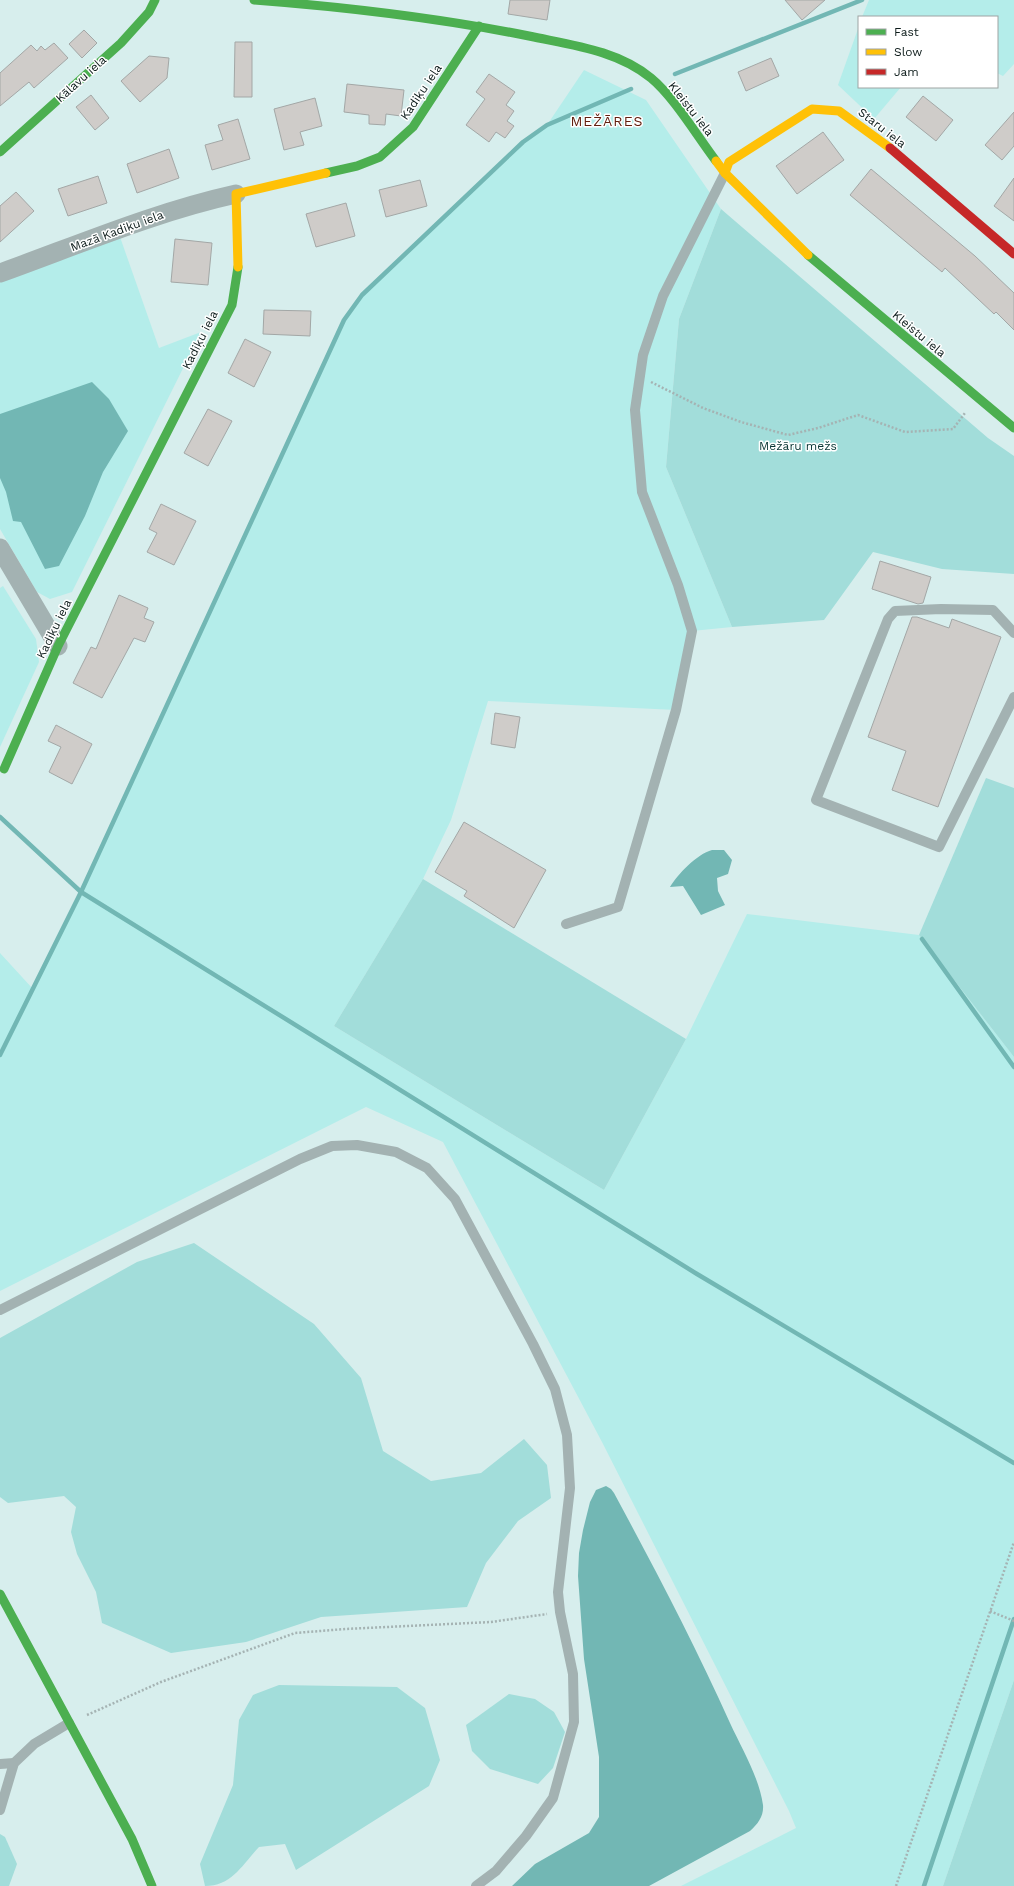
<svg xmlns="http://www.w3.org/2000/svg" width="1014" height="1886" viewBox="0 0 1014 1886" font-family="'Work Sans',sans-serif">
	<style>
		.green { fill: #b4edea }
		.forest { fill: #a2ddda }
		.water { fill: #72b7b4 }
		.lines { fill: none; stroke-linecap: round; stroke-linejoin: round }
		.stream { stroke: #72b7b4; stroke-width: 4.5 }
		.building { fill: #cfccc9; stroke: #a3a7a6 }
		.path { stroke: #a5b3b3; stroke-width: 2.5; stroke-dasharray: 2 2; stroke-linecap: butt }
		.lane { stroke: #a3b2b2; stroke-width: 10 }
		.street { stroke: #a3b2b2; stroke-width: 19 }
		.fast { stroke: #4caf50; stroke-width: 9 }
		.slow { stroke: #ffc107; stroke-width: 9 }
		.jam { stroke: #c62828; stroke-width: 9 }
		.labels { text-anchor: middle; stroke-width: 3; stroke-linejoin: round; paint-order: stroke }
		.street-label { font-size: 12px; fill: #0c1b1a; stroke: #fff }
		.park-label { font-size: 12px; fill: #083533; stroke: #fff }
		.quarter-label { font-size: 14px; letter-spacing: 1px; fill: #62200f; stroke: #fff }
	</style>
	<rect width="100%" height="100%" fill="#d7eeed"/>
	<g class="green">
		<path d="M869 0H1014V64L1003 76 997 73V17H862Z"/>
		<path d="M859 26V87H901L874 119 838 85Z"/>
		<path d="M584 70 646 100 721 209 679 319 666 467 732 627 692 631 676 710 488 701 451 820 423 879 334 1026 604 1190 686 1039 747 914 919 935 1014 1057V1680L943 1886H681L796 1828 789 1811 602 1442 443 1142 366 1107 0 1291V953L33 989 81 892 344 320 362 295 523 142 547 125Z"/>
		<path d="M120 237 159 348 201 332 72 592 50 599 37 592 0 529V280Z"/>
		<path d="M3 586 36 639 39 662 0 747V588Z"/>
	</g>
	<g class="forest">
		<path d="M721 209 988 438 1014 456V574L942 569 873 552 824 620 732 627 666 467 679 319Z"/>
		<path d="M986 778 1014 788V1057L919 935Z"/>
		<path d="M423 879 686 1039 604 1190 334 1026Z"/>
		<path d="M194 1243 314 1324 361 1378 383 1451 431 1481 481 1473 524 1439 547 1465 551 1498 518 1521 486 1563 467 1607 321 1617 246 1642 171 1653 102 1623 96 1592 77 1554 71 1532 76 1507 64 1496 8 1503 0 1497V1338L137 1262Z"/>
		<path d="M1014 1680V1886H943Z"/>
		<path d="M279 1685 397 1687 425 1708 440 1760 429 1786 296 1870 285 1844 259 1847C242 1865 232 1886 205 1886L200 1864 233 1785 239 1720 253 1695Z"/>
		<path d="M509 1694 535 1699 554 1712 565 1732 553 1768 538 1784 490 1769 472 1751 466 1725Z"/>
		<path d="M0 1834 5 1837 17 1864 9 1886H0Z"/>
	</g>
	<g class="water">
		<path d="M92 382 109 399 128 431 103 472 85 516 59 566 45 569 21 522 13 521 6 492 0 478V414Z"/>
		<path d="M724 850 732 860 728 874 717 878 718 891 725 905 701 915 683 886 670 887C677 875 697 854 712 850 715 850 720 850 724 850Z"/>
		<path d="M606 1486 611 1489 614 1493C655 1569 695 1645 730 1723 742 1749 759 1777 763 1805 764 1816 758 1824 750 1831L649 1886H512L535 1864 589 1833 599 1817V1757L584 1659 578 1576 579 1553 583 1530 590 1502 596 1490Z"/>
	</g>
	<g class="lines">
		<g class="stream">
			<path d="M675 74 862 0"/>
			<path d="M0 817 81 892 697 1274 1014 1463"/>
			<path d="M922 939 1014 1067"/>
			<path d="M0 1055 81 892 344 320 362 295 523 142 547 125 631 89"/>
			<path d="M924 1886 1014 1619"/>
		</g>
	</g>
	<g class="building">
		<path d="M510 0H550L547 20 508 14Z"/>
		<path d="M785 0H825L802 20Z"/>
		<path d="M84 30 97 43 82 58 69 44Z"/>
		<path d="M235 42H252V97H234Z"/>
		<path d="M54 43 68 58 34 88 29 82 0 106V73L31 45 37 51 41 46 45 50Z"/>
		<path d="M149 56 169 58 167 78 140 102 121 81Z"/>
		<path d="M771 58 779 76 746 91 738 72Z"/>
		<path d="M489 74 515 92 506 105 514 111 507 121 514 126 505 138 496 132 489 142 466 125 485 99 476 92Z"/>
		<path d="M347 84 404 90 401 116 386 114 385 125 369 124V115L344 112Z"/>
		<path d="M91 95 109 118 95 130 76 107Z"/>
		<path d="M923 96 953 120 936 141 906 117Z"/>
		<path d="M315 98 322 126 300 132 304 145 284 150 274 109Z"/>
		<path d="M1014 112V146L1002 160 985 145Z"/>
		<path d="M238 119 250 159 212 170 205 145 223 140 218 125Z"/>
		<path d="M823 132 844 160 797 194 776 166Z"/>
		<path d="M169 149 179 178 137 193 127 164Z"/>
		<path d="M871 169 975 256 1014 293V330L996 312 994 314 945 268 942 272 850 195Z"/>
		<path d="M98 176 107 203 68 216 58 189Z"/>
		<path d="M1014 178V221L994 206Z"/>
		<path d="M420 180 427 206 386 217 379 190Z"/>
		<path d="M16 192 34 211 0 242V206Z"/>
		<path d="M346 203 355 236 316 247 306 214Z"/>
		<path d="M175 239 212 243 208 285 171 282Z"/>
		<path d="M264 310 311 311 310 336 263 334Z"/>
		<path d="M245 339 271 352 254 387 228 373Z"/>
		<path d="M208 409 232 421 208 466 184 453Z"/>
		<path d="M161 504 196 521 174 565 147 552 157 533 149 529Z"/>
		<path d="M880 561 931 577 923 603 918 604 872 589Z"/>
		<path d="M119 595 148 608 144 618 154 622 145 642 134 638 102 698 73 683 91 647 96 649Z"/>
		<path d="M912 617H917L949 628 952 619 1001 637 938 807 892 790 906 751 868 737Z"/>
		<path d="M495 713 520 717 515 748 491 744Z"/>
		<path d="M56 725 92 744 72 784 49 772 61 747 48 741Z"/>
		<path d="M464 822 546 870 514 928 464 896 467 891 435 872Z"/>
	</g>
	<g class="lines">
		<g class="path">
			<path d="M651 382 703 408 741 422 788 435 818 428 858 415 905 432 953 429 965 413"/>
			<path d="M990 1611 1014 1621"/>
			<path d="M87 1715 161 1682 295 1633 345 1629 491 1622 547 1614"/>
			<path d="M896 1886 1014 1542"/>
		</g>
		<g class="lane">
			<path d="M1014 633 993 610 941 609 895 611 888 619 816 800 939 847 1014 697"/>
			<path d="M566 924 618 907 676 710 692 631 678 585 642 492 635 410 643 355 663 296 725 173"/>
			<path d="M0 1310 300 1159 332 1146 357 1145 396 1152 427 1168 455 1199 533 1344 555 1389 567 1435 570 1488 558 1592 560 1612 573 1674 574 1722 553 1798 526 1836 496 1871 476 1886"/>
			<path d="M0 1764 14 1763"/>
			<path d="M0 1810 14 1763 34 1744 69 1723"/>
		</g>
		<g class="street">
			<path d="M0 273C78 245 155 212 236 194"/>
			<path d="M0 548 58 646"/>
		</g>
		<g class="fast">
			<path d="M254 0C346 7 439 18 529 36 571 45 617 50 651 78 674 97 697 136 716 161"/>
			<path d="M0 152 121 43 149 12 155 0"/>
			<path d="M326 173 357 166 380 157 413 127 479 26"/>
			<path d="M808 255 1014 428"/>
			<path d="M4 769 58 646 232 305 238 267"/>
			<path d="M0 1594 132 1839 152 1886"/>
		</g>
		<g class="slow">
			<path d="M716 161 725 173 808 255"/>
			<path d="M725 173 729 162 812 109 839 111 890 148"/>
			<path d="M238 267 236 194 326 173"/>
		</g>
		<path class="jam" d="M890 148 1014 254"/>
	</g>
	<g class="labels">
		<g class="street-label">
			<text transform="translate(81 79) rotate(-42)" y="4">Kālavu iela</text>
			<text transform="translate(421 92) rotate(-56)" y="4">Kadiķu iela</text>
			<text transform="translate(691 109) rotate(52)" y="4">Kleistu iela</text>
			<text transform="translate(882 128) rotate(38)" y="4">Staru iela</text>
			<text transform="translate(117 231) rotate(-20)" y="4">Mazā Kadiķu iela</text>
			<text transform="translate(919 334) rotate(40)" y="4">Kleistu iela</text>
			<text transform="translate(200 340) rotate(-63)" y="4">Kadiķu iela</text>
			<text transform="translate(54 629) rotate(-64)" y="4">Kadiķu iela</text>
		</g>
		<g class="park-label">
			<text x="798" y="450">Mežāru mežs</text>
		</g>
		<g class="quarter-label">
			<text x="607" y="126">MEŽĀRES</text>
		</g>
	</g>
	<rect x="858" y="16" width="140" height="72" fill="#ffffff" stroke="#9ea4a3"/>
	<rect x="866" y="29" width="20" height="6" fill="#4caf50" stroke="#9ea4a3"/>
	<text x="894" y="36" font-size="12" fill="#0c1b1a">Fast</text>
	<rect x="866" y="49" width="20" height="6" fill="#ffc107" stroke="#9ea4a3"/>
	<text x="894" y="56" font-size="12" fill="#0c1b1a">Slow</text>
	<rect x="866" y="69" width="20" height="6" fill="#c62828" stroke="#9ea4a3"/>
	<text x="894" y="76" font-size="12" fill="#0c1b1a">Jam</text>
</svg>
